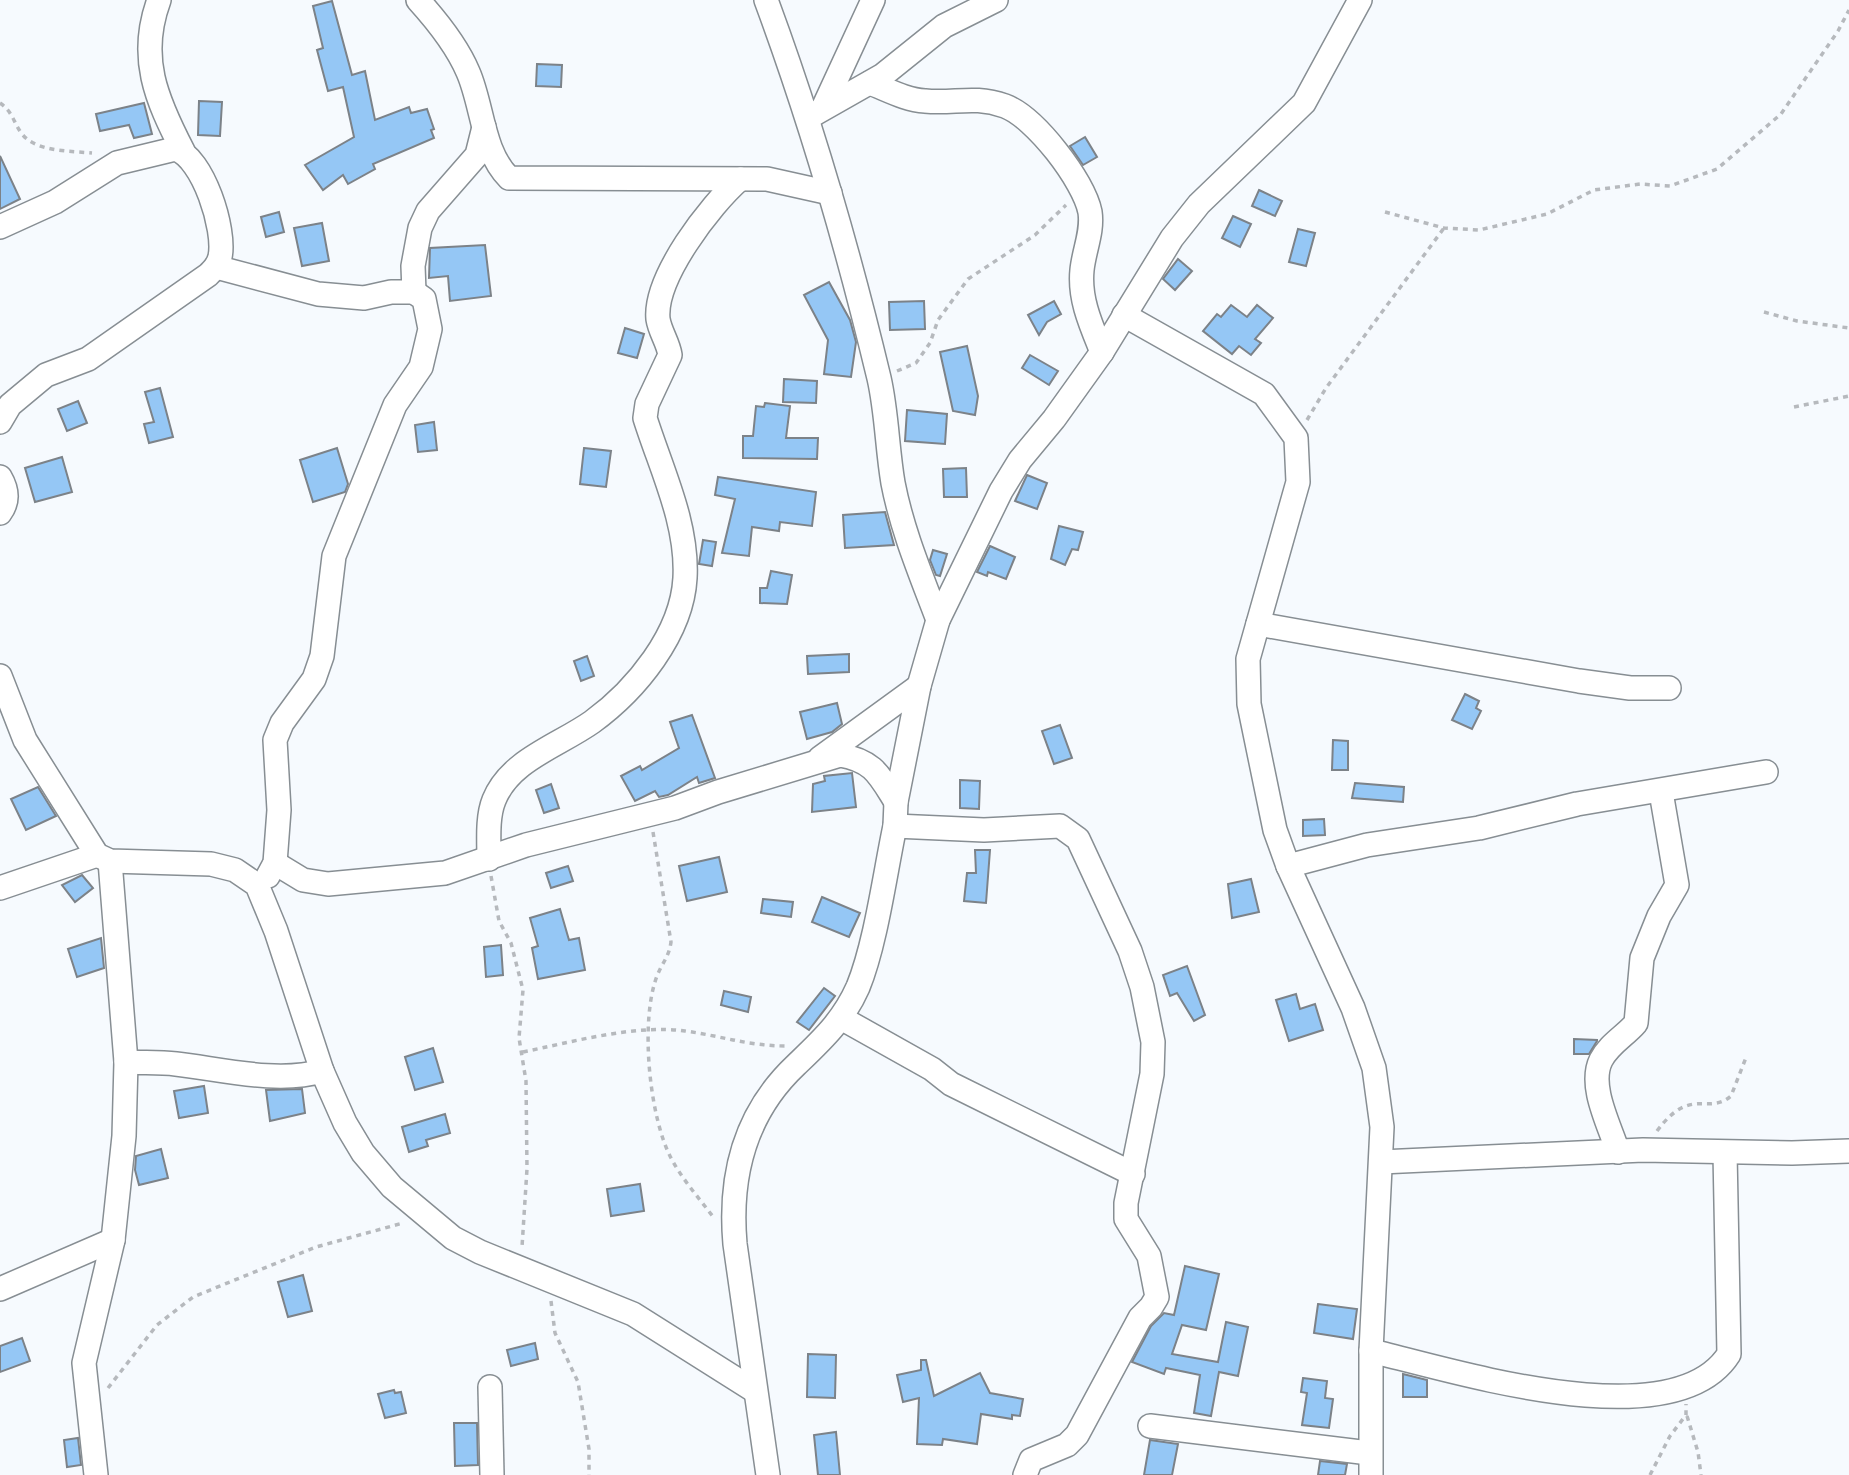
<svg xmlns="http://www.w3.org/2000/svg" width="1849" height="1475" viewBox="0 0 1849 1475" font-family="Helvetica,sans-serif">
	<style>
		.building { fill: #95c7f5; stroke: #7c8288; stroke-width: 2 }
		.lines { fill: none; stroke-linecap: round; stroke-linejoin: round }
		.minor-casing { stroke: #878e93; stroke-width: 26 }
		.path { stroke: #b6b9bd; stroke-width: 3.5; stroke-dasharray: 5 5; stroke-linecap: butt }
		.minor { stroke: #fff; stroke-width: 23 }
	</style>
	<rect width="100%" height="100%" fill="#f6fafe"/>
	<g class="building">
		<path d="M332 1 352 75 365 71 375 120 409 107 411 113 427 109 434 129 431 130 434 138 373 164 375 169 348 184 343 175 323 190 305 165 354 137 343 87 328 91 317 50 323 48 313 6Z"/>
		<path d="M537 64 562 65 561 87 536 86Z"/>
		<path d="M199 101 222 102 220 136 198 135Z"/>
		<path d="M144 103 152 134 134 138 129 125 100 131 96 114Z"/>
		<path d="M1085 137 1097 157 1083 165 1070 146Z"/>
		<path d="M0 156 20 199 0 209Z"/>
		<path d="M1259 190 1282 201 1275 216 1252 206Z"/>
		<path d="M279 212 284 232 266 237 261 217Z"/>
		<path d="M1233 216 1251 224 1240 247 1222 238Z"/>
		<path d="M322 223 329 261 302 266 294 228Z"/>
		<path d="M1298 229 1315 233 1306 266 1289 262Z"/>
		<path d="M485 245 491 296 450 301 448 276 429 278 430 248Z"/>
		<path d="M1178 259 1192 271 1175 290 1163 279Z"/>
		<path d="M829 282 850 320 856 342 851 377 824 374 828 340 804 295Z"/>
		<path d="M924 301 925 329 890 330 889 302Z"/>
		<path d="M1054 301 1061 314 1047 322 1039 335 1028 315Z"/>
		<path d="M1231 305 1247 317 1257 305 1273 318 1255 339 1261 343 1251 355 1239 346 1232 354 1203 331 1217 314 1221 317Z"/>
		<path d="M625 328 644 334 637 358 618 353Z"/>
		<path d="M967 346 978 396 975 415 953 411 940 352Z"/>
		<path d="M1030 355 1058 371 1049 385 1022 368Z"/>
		<path d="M784 379 817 381 816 403 783 402Z"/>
		<path d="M160 388 173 437 149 443 144 424 154 422 145 392Z"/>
		<path d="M78 401 87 423 67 431 58 409Z"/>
		<path d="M765 403 790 406 786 438H818L817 459 743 458V436H753L756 406 764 407Z"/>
		<path d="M907 410 947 414 945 444 905 441Z"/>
		<path d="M434 422 437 450 418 452 415 425Z"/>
		<path d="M337 448 348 484 345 492 313 502 300 460Z"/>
		<path d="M584 448 611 451 606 487 580 484Z"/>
		<path d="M62 457 72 492 35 502 25 468Z"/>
		<path d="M966 468 967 497H944L943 469Z"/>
		<path d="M1027 475 1047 483 1037 509 1015 501Z"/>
		<path d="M718 477 816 492 812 526 780 522 779 531 752 527 749 556 722 553 735 499 715 495Z"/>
		<path d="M885 512 894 545 845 548 843 515Z"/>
		<path d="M1059 526 1083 532 1078 550 1072 549 1065 565 1051 559Z"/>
		<path d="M703 540 716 542 712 566 699 564Z"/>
		<path d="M990 546 1015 557 1006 579 988 572 987 576 977 572Z"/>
		<path d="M933 550 947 554 940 576 936 575 930 560Z"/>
		<path d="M771 571 792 575 787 604 760 603V588H767Z"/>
		<path d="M849 654V672L808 674 807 656Z"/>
		<path d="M587 656 594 676 581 681 574 661Z"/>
		<path d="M1465 694 1479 701 1476 708 1481 711 1472 729 1452 720Z"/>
		<path d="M837 703 842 724 832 732 807 739 800 712Z"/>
		<path d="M692 715 715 778 699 783 697 777 668 795 659 797 655 791 635 801 621 776 640 766 642 770 679 748 670 722Z"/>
		<path d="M1060 725 1072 758 1054 764 1042 731Z"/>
		<path d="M1333 740 1348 741V770H1332Z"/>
		<path d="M852 773 856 807 812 812 813 784 825 781 824 776Z"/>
		<path d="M960 780 980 781 979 809 960 808Z"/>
		<path d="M1355 783 1404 787 1403 802 1352 798Z"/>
		<path d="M551 784 559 808 544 813 536 790Z"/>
		<path d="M38 787 56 816 26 830 11 799Z"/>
		<path d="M1324 819 1325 835 1303 836V820Z"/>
		<path d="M975 850H990L986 903 964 901 967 873H976Z"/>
		<path d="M719 857 727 892 687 901 679 866Z"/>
		<path d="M568 866 573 881 551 888 546 873Z"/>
		<path d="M82 875 93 888 75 902 62 885Z"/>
		<path d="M1251 879 1259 912 1232 918 1228 884Z"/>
		<path d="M822 897 860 913 849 937 812 922Z"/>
		<path d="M763 899 793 902 791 917 761 913Z"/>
		<path d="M560 909 569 940 579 938 585 970 538 979 532 948 538 946 530 918Z"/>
		<path d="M101 938 104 968 77 977 68 949Z"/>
		<path d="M501 945 503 975 486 977 484 947Z"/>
		<path d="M1187 966 1205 1015 1194 1021 1177 993 1170 996 1163 975Z"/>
		<path d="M824 988 835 996 809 1030 797 1022Z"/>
		<path d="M724 991 751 997 748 1012 721 1005Z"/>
		<path d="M1296 994 1300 1009 1315 1004 1323 1030 1289 1041 1276 1000Z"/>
		<path d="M1574 1039 1597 1040V1041L1589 1054H1574Z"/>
		<path d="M433 1048 443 1082 415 1090 405 1057Z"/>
		<path d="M204 1086 208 1113 179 1118 174 1091Z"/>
		<path d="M302 1089 305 1113 270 1121 266 1090Z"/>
		<path d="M445 1114 450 1133 426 1140 428 1146 409 1152 402 1127Z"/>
		<path d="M161 1149 168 1178 139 1185 135 1170 136 1156Z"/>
		<path d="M640 1184 644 1211 611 1216 607 1189Z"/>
		<path d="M1185 1266 1219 1274 1206 1330 1182 1325 1172 1354 1218 1362 1226 1322 1248 1327 1238 1376 1219 1372 1211 1416 1194 1413 1200 1375 1166 1368 1164 1374 1132 1362 1151 1326 1164 1313 1174 1315Z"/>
		<path d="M303 1275 312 1311 288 1317 278 1282Z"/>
		<path d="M1318 1304 1357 1309 1353 1339 1314 1333Z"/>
		<path d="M22 1338 30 1361 0 1372V1346Z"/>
		<path d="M535 1343 538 1359 511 1366 507 1350Z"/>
		<path d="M808 1354 836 1355 835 1398 807 1397Z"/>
		<path d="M921 1360H926L934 1396 980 1373 990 1393 1023 1399 1020 1416 1012 1415V1419L981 1414 977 1444 943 1439 942 1445 917 1444 919 1398 903 1402 897 1375 921 1370Z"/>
		<path d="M1403 1374 1427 1380V1397H1403Z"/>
		<path d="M1303 1378 1327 1381 1325 1398 1333 1399 1329 1428 1302 1425 1307 1393 1301 1392Z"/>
		<path d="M394 1390 395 1393 401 1392 406 1413 385 1418 378 1394Z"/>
		<path d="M454 1423H477L478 1465 455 1466Z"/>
		<path d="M836 1432 840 1475H818L814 1435Z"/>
		<path d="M78 1438 81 1465 67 1467 64 1440Z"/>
		<path d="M1150 1440 1178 1444 1172 1475H1144Z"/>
		<path d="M1320 1461 1347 1464 1345 1475H1318Z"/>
	</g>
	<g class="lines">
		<g class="minor-casing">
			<g id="minor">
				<path d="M159 0C138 57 156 99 183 151"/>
				<path d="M418 0C437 21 457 46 468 72 483 106 482 151 509 178L767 179 830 193"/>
				<path d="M766 0C812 124 848 249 879 378 887 413 887 448 893 483 902 530 921 575 938 620"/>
				<path d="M870 83C888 90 906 100 925 101 955 104 973 95 1005 106 1035 117 1084 181 1090 212 1093 232 1084 250 1082 270 1079 299 1091 325 1102 352"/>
				<path d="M824 106 873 0"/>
				<path d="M809 117 883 75 944 26 996 0"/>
				<path d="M0 227 55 202 117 163 175 149C203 157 226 230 220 257 218 265 214 269 208 275L88 359 46 375 10 405 0 422"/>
				<path d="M216 267 318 294 364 298 391 292H414L413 266 420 228 428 211 477 155 484 127"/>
				<path d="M1124 315 1264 394 1296 438 1298 482 1248 659 1249 704 1275 830 1288 866 1353 1008 1374 1068 1382 1127 1371 1351V1475"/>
				<path d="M0 477C7 489 9 501 0 513"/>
				<path d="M1258 624 1579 681 1630 688H1669"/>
				<path d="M0 676 25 740 97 855 110 861 211 864 235 870 257 885 276 931 322 1071 345 1123 363 1153 392 1187 453 1238 480 1252 633 1314 755 1391"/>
				<path d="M820 758 919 686"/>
				<path d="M895 826 984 830 1060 826 1078 839 1130 951 1142 987 1153 1042 1152 1074 1126 1203V1219L1149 1256 1157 1297 1151 1307 1140 1318 1077 1435 1067 1445 1031 1460 1025 1475"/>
				<path d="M489 859C489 841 487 817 494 800 510 760 558 746 592 722 636 690 682 634 685 578 688 523 661 469 645 418L647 404 670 355C668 342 660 332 658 319 654 278 710 205 740 179"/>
				<path d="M275 863 303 880 328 884 445 873 526 845 675 808 718 792 840 755C874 761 879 775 896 802"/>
				<path d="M1288 866 1367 845 1479 828 1577 804 1766 772"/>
				<path d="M268 876 275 863 279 810 275 740 282 723 314 679 322 656 334 556 395 405 421 367 430 329 424 299 414 292"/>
				<path d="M0 888 97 855"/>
				<path d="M841 1018 932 1069 951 1084 1133 1174"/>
				<path d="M126 1062C143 1063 159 1062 176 1064 220 1069 278 1084 322 1071"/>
				<path d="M1618 1152C1610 1126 1588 1086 1601 1060 1609 1044 1625 1036 1636 1023L1642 958 1659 916 1677 885 1661 792"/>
				<path d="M1381 1162 1643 1150 1792 1153 1849 1151"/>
				<path d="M0 1289 113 1240"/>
				<path d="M1371 1351C1452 1370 1674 1441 1729 1354L1725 1153"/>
				<path d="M490 1387 492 1475"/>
				<path d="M1150 1426 1369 1453"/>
				<path d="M96 1475 84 1363 113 1240 124 1136 126 1062 110 861"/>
				<path d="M768 1475 735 1244C729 1176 744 1114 796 1065 822 1040 843 1021 858 987 876 943 885 873 895 826L896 802 919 686 938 620 1001 491 1020 460 1054 419 1102 352 1172 238 1199 204 1304 103 1360 0"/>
			</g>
		</g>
		<g class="path">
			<path d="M0 103C13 112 13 122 22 134 36 152 71 151 92 153"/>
			<path d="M1385 212 1444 228 1479 230 1547 214 1594 190 1640 184 1670 186 1717 169 1781 114 1838 31 1849 10"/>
			<path d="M1764 312 1797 321 1849 328"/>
			<path d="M897 371 916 363 930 343 938 320 968 279 1035 235 1066 205"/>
			<path d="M1794 407 1849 396"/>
			<path d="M1307 420 1326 388 1444 228"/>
			<path d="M653 832 671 942C669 957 662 963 657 976 640 1020 649 1114 670 1156 681 1178 699 1198 714 1218"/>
			<path d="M491 876 499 921 511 943 523 990 519 1038 526 1081 527 1169 522 1247"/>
			<path d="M523 1052C572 1042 636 1024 685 1031 722 1036 748 1046 787 1046"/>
			<path d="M1657 1131C1691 1085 1708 1116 1731 1096L1747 1055"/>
			<path d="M551 1301 555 1333 578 1382 589 1449V1475"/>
			<path d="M108 1388 157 1325 193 1297 316 1247 403 1223"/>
			<path d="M1687 1416 1698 1452 1701 1475"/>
			<path d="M1650 1475 1670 1436 1686 1415V1404"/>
		</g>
		<use href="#minor" class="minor"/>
	</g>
</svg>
